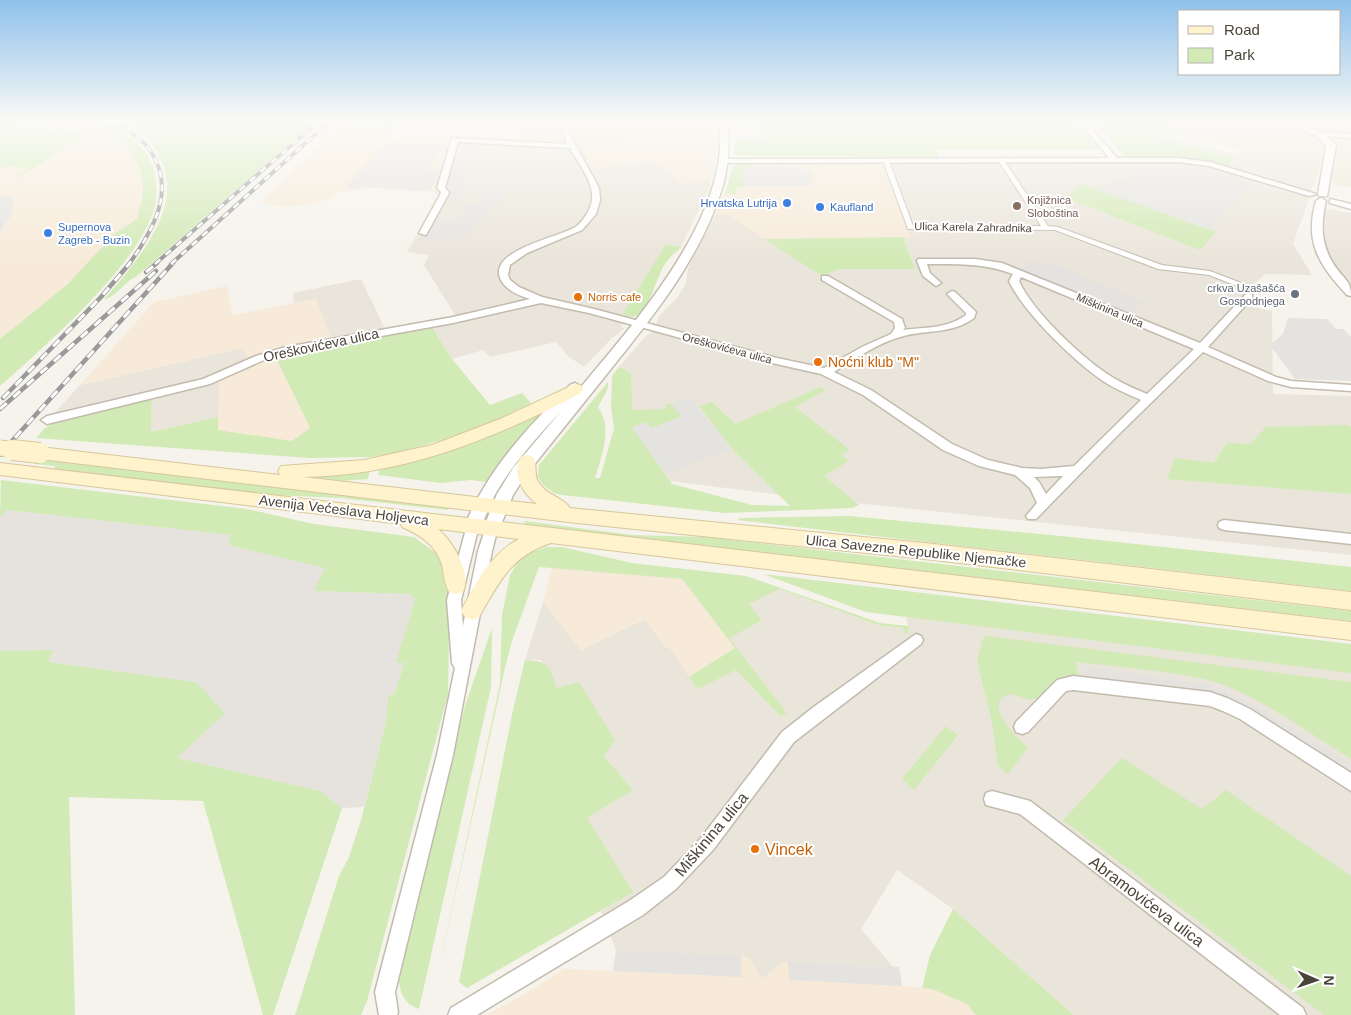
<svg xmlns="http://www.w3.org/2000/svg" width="1351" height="1015" viewBox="0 0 1351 1015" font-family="Arial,sans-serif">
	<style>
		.residential { fill: #eae5da }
		.commercial { fill: #f7ead8 }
		.industrial { fill: #e6e2dd }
		.education { fill: #efe8d6 }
		.green { fill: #d2eab5 }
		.parking { fill: #e5e3e0 }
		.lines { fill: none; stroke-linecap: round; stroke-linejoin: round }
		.pedestrian-casing { stroke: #c2bbae; stroke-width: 2 }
		.minor-casing { stroke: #c2bbae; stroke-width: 3 }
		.tertiary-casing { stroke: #c2bbae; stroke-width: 3 }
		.secondary-casing { stroke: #d6c79b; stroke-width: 2 }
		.pedestrian { fill: #fff; fill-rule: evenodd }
		.minor { fill: #fff; fill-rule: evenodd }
		.tertiary { fill: #fff; fill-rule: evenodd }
		.secondary { fill: #fff3cd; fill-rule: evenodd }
		.rail-far2-casing { stroke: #9a9a9a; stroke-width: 4 }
		.rail-far1-casing { stroke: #9a9a9a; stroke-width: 4.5 }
		.rail-casing { stroke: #9a9a9a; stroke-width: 5.5 }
		.rail-far2 { stroke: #fff; stroke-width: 2.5; stroke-dasharray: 7; stroke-linecap: butt }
		.rail-far1 { stroke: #fff; stroke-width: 3; stroke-dasharray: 9; stroke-linecap: butt }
		.rail { stroke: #fff; stroke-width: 4; stroke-dasharray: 12; stroke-linecap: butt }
		.secondary-bridge-far1-casing { stroke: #d6c79b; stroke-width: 17; stroke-linecap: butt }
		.secondary-bridge-casing { stroke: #d6c79b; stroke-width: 22; stroke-linecap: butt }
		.secondary-bridge-far1 { stroke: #fff3cd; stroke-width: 15 }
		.secondary-bridge { stroke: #fff3cd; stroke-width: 20 }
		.shop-dot { fill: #3f7fe0; stroke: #fff; stroke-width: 2 }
		.education-dot { fill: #8d6e63; stroke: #fff; stroke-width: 2 }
		.worship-dot { fill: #6b7280; stroke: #fff; stroke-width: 2 }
		.food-dot { fill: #e8710a; stroke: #fff; stroke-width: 2 }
		.labels { text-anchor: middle; stroke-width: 4; stroke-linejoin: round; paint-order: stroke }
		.far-education-label { font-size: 11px; fill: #785e54; stroke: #fff; text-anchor: start }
		.far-shop-label { font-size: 11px; fill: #366cbe; stroke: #fff; text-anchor: start }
		.far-street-label { font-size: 11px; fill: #4b4439; stroke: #fff }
		.far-worship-label { font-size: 11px; fill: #5b616d; stroke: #fff; text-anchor: end }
		.far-food-label { font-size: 11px; fill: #c56008; stroke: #fff; text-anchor: start }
		.street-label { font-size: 14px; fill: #4b4439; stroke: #fff }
		.food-label { font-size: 14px; fill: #c56008; stroke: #fff; text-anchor: start }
		.near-street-label { font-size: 16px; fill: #4b4439; stroke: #fff }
		.near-food-label { font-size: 16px; fill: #c56008; stroke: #fff; text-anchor: start }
	</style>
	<rect width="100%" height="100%" fill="#f6f3ec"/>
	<g class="residential">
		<path d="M1165 121H1275L1314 133 1325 144 1323 158 1293 244 1312 275 1265 274 1249 290 1251 294 1248 306 1272 311 1273 394 1351 396V555L789 496 622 475 619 367 646 336 654 331 658 326 656 324 659 316 677 298 686 283 688 268 715 215H729L822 276 839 269H915L903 237H910L881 156 1196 158 1228 167 1233 158 1155 138 1161 136 1236 154 1239 149 1176 134 1181 131 1172 128Z"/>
		<path d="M1292 121H1351V134L1321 132Z"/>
		<path d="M534 126 570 129 571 132 653 128 656 139 625 142 594 169 652 160 682 184 712 178 708 191 681 247 666 245 622 315 630 316 621 326 624 329 612 338 584 367 568 356 556 342 490 357 483 350 452 359 428 320 455 315 424 265 429 255 407 252 441 194 434 193 450 137 511 139Z"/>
		<path d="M1321 208 1351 213V286L1331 264 1320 228Z"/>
		<path d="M361 279 385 329 330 337 316 299 294 303 293 293Z"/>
		<path d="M243 348 252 366 220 380 218 417 151 432 152 398 48 420 80 385Z"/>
		<path d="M778 589 878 625 904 628 909 632 906 615 1351 661V1015H1074L953 909 897 870 861 929 893 967 783 962 762 979 748 957 616 950 601 911 632 891 586 818 633 790 604 756 557 688 541 660H525L543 602 581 650 645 619 666 647 736 670 781 717 787 713 728 638 761 622 749 604Z"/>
	</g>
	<g class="commercial">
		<path d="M0 121H87L98 124 118 135 138 162 143 189 137 219 114 234 68 284 0 339Z"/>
		<path d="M542 121H718L715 164 712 178 682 184 652 160 594 169 580 148 655 139 653 128 570 132V129L534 126Z"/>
		<path d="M371 124 378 126 382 133 388 136 450 137 434 192 370 188 338 193 332 199 302 206 278 207 261 202 342 125Z"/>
		<path d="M749 164 885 165 910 237 764 239 729 215H715L725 194H736L743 168 749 166Z"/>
		<path d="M227 286 233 315 316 299 330 337 273 351 310 429 292 441 217 430 220 380 251 366 243 348 80 385 154 302Z"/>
		<path d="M552 568 682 579 735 648 689 677 669 647 666 648 644 619 581 650 543 602Z"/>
		<path d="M616 950 748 957 762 979 783 962 899 967 902 986 932 989 968 1004 976 1015H486L521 996 564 969 613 971Z"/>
	</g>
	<path class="industrial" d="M7 510 232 535 229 545 326 568 314 591 410 594 415 600 397 662H404L394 695 388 696 386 722 364 807 342 808 320 791 176 758 196 682 47 662 53 650 0 651V517Z"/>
	<path class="education" d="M1326 135 1351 137V187L1339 186 1331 181 1337 150 1336 143Z"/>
	<g class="green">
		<path d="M0 121H12L54 130 59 128 86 135 16 179 28 168 11 166 0 168Z"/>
		<path d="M87 121C111 121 126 130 142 148 155 163 159 187 155 206 141 263 45 346 0 386V339L68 284 114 234 137 219C139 209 143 198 143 188 142 155 117 129 87 121Z"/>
		<path d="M119 121H315L137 276C124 282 117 296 104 300 132 266 184 211 162 162 159 155 156 148 150 142 142 133 129 127 119 121Z"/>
		<path d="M347 121H408L382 133 378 126 371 124 342 125Z"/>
		<path d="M735 121H1076L1100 149H936L938 157 736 155 734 153V140L763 139 759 124 735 125Z"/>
		<path d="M1095 121H1165L1172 128 1182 130C1174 135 1164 134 1156 138L1234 158 1228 167 1196 158H1126Z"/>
		<path d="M739 164H749V166L743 168 744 187H737L736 194H725L733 167Z"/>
		<path d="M1082 184 1216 232 1200 250 1066 198Z"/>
		<path d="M903 237 915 269H839L822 276 764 239Z"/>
		<path d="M666 244 681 247C676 253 669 257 665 264 657 275 649 314 633 317 630 317 625 315 622 315Z"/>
		<path d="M432 327 452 359 490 405 522 393 531 403 497 420 446 439 399 452 371 457 309 458 36 438 44 429 57 421 152 397 151 432 218 417V430L292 441 310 428 275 356Z"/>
		<path d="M619 367 631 373 632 410 666 409V404L676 405 682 416 652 428 632 427 672 484 752 505 790 506 732 449 699 406 712 402 735 424 821 387 825 390 795 407 850 450 841 455 849 461 824 476 859 505 852 508 725 513 562 495 554 493 543 485 538 477 539 465 608 382V388L598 407C613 429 602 454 595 478H600L614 428 611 407 612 376Z"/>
		<path d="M548 408 497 466 486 482 471 480 441 483 378 475 380 468 478 440Z"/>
		<path d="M1347 425 1351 427V494L1167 479 1175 458 1214 463 1227 443 1250 444 1266 427Z"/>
		<path d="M39 459 450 507 448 510 340 498 273 495 55 469V466L34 464Z"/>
		<path d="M370 470 368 479 342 481 310 476Z"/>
		<path d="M1 480 247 509 314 524 414 537 433 551 440 548 450 573 448 694 367 1001 361 1015H295L339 876 349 857 361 820 386 722 388 695H394L404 663 396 662 415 600 410 594 314 591 325 568 228 545 231 535 7 510 0 517Z"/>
		<path d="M849 516 1061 536 1351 567V591L737 520 741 518Z"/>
		<path d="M525 521 632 535 706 537 1351 611V621L524 525Z"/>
		<path d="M546 547H562L632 563 746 576 880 623 908 626 909 632 905 634 904 628 878 625 779 589 749 604 762 621 729 638 787 713 781 717 736 670 698 689 689 677 735 648 682 579 539 567 512 641 505 668 433 996 500 684 502 615 510 575 520 559 530 553Z"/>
		<path d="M763 574 1351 644V673L866 612Z"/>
		<path d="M492 628 491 687 419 1009C402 1004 398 987 399 971L464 709Z"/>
		<path d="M986 636 1351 682V759C1310 734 1254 692 1208 680 1165 670 1120 667 1076 662L1080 678 1035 699 1030 700 1011 694C979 701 1017 739 1028 747L1008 774 998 766 992 722 977 662 983 638Z"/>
		<path d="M53 650 48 662 196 682 225 713 177 758 320 791 342 808 273 1015H263L203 801 69 797 75 1015H0V651Z"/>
		<path d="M525 660C550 661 550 667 557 688L579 682 615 740 604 756 633 790 587 818 633 892 467 988 459 982 513 710Z"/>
		<path d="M946 726 958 735 914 790 902 779Z"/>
		<path d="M1122 758 1202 809 1226 790 1351 876V1015H1324L1063 820Z"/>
		<path d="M953 909 1074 1015H976L967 1004 932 989 922 988 930 955Z"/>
	</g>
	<g class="parking">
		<path d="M387 142 447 144 427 169 439 171 436 182 429 191 361 187 359 188H345Z"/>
		<path d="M465 142H475L470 152 472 153 465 166 466 168 469 169 467 172H470L463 185H467L460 201 447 200 449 191 446 187 449 176 459 145Z"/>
		<path d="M749 166H799L802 171H810L813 186 744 187 743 168Z"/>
		<path d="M1145 167H1196L1253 184 1211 229 1098 190 1112 179 1128 180Z"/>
		<path d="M505 191 493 208 463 238H454L450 241 419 240 421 235H426L433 221 457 222 465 205H478L484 192Z"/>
		<path d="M0 196 13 198 12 214 0 232Z"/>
		<path d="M1028 262 1057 265 1144 302 1129 315 1019 269Z"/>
		<path d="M1288 318 1327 319 1336 329H1343L1351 337V381L1295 379 1270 345 1283 334Z"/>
		<path d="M688 397 731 449 666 474 632 427 647 422 652 428 682 417 671 403Z"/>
		<path d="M1081 666 1207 684 1219 688 1256 706 1351 764V776L1225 698 1085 678Z"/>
		<path d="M616 950 741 956V977L613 971Z"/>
		<path d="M788 962 899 967 902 986 789 980Z"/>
	</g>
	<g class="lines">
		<g class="pedestrian-casing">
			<path id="pedestrian" d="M1001 158 1003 159 1048 226 1058 227 1162 265 1210 271 1249 286 1245 288H1242L1209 275 1158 269 1055 230 908 229 883 161 886 159 889 161 913 226H1041L998 160Z"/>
		</g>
		<g class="minor-casing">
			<g id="minor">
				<path d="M560 121H566L570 135 599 188 600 200 596 214 582 230 527 253 510 265 508 275 510 280 519 287 542 297 594 309 777 358 824 368 864 346 891 334 895 328 894 322 822 280V276H828L902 319 905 328 903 330C925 327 947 329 966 315V313L947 294 952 291 955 292 976 312 974 318C951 335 926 329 900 337 876 344 855 359 834 372L871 390 952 444 988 460 1022 468 1041 469 1074 466 1141 400C1128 394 1115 389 1103 381 1074 361 1024 313 1009 281L1013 274C985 263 956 264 927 264L930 273 941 283 936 286 923 276 917 261 918 259H975L1002 263 1200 343 1246 294H1252V298L1208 347 1276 377 1291 381 1351 385V391L1291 387 1268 381 1203 352 1117 436 1036 519H1028L1026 516 1037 503 1030 488 1015 475 979 466 943 450 863 395 821 374 772 363 589 313 541 303 453 323 288 353 264 360 210 384 47 424 41 420 47 416 203 379 256 356 286 347 453 317 530 299C518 295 505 290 500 278 489 249 562 237 577 226 584 220 591 209 592 200 594 181 578 163 570 148L458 142 445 188 449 192 448 195 426 235 419 233 440 195 441 192 437 188 452 138 567 144ZM1021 277 1194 349 1147 394C1135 389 1123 384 1112 377 1084 360 1032 311 1019 281ZM1063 476 1046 494 1039 482 1034 477Z"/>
				<path d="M1079 121H1085L1117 158H1178L1210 162 1316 194 1309 196 1209 166 1178 162 724 163 720 161 724 159 1109 158Z"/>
				<path d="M1320 132 1351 134V138L1318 135 1317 134Z"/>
				<path d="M1330 199 1351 204V209L1330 203Z"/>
				<path d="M473 520 478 522 479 525 461 600 463 626 478 551 487 524H497L498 527 492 551 453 755 395 992 398 1012 397 1015H379L375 992 437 755 455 668 452 663 447 600 467 525 468 522Z"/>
				<path d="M1224 520 1351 534V544L1224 530 1219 528 1218 525 1219 522Z"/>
				<path d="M916 634 921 636 923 640 921 644 794 742 713 850 676 889 643 915 477 1015H448L451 1008 629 901 664 877 701 838 782 732 815 706Z"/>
				<path d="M1073 676 1210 692 1227 698 1250 709 1351 773V791L1240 719 1223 711 1210 706 1073 690 1066 691 1028 732 1022 734 1016 732 1014 727 1016 722 1057 680Z"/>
				<path d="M992 791 1030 801 1303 1008 1306 1015H1280L1020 814 986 805 984 799 986 793Z"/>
			</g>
		</g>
		<g class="tertiary-casing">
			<g id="tertiary">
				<path d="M720 121H728C729 143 729 164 723 185 702 257 652 318 606 375 579 409 552 442 525 476L513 495 498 532 492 533 486 532 484 527 497 494 513 468 563 409C539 435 515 461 497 491 490 503 486 517 479 530L473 531 467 530 465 525C488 469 528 427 570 385L575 383 581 387C632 326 708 239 719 159 721 146 719 133 720 121Z"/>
				<path d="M1280 121C1300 121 1322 129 1336 145L1327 196H1319L1318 194 1326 146 1317 136 1281 123Z"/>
				<path d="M1321 198 1326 201C1320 226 1321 248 1337 269 1345 280 1351 281 1351 296L1347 295C1319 265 1304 242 1316 201Z"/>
			</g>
		</g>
		<g class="secondary-casing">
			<g id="secondary">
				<path d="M575 384 581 385 583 389 581 393C494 439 403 476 303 477L537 504C523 494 511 474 521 457L527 455 533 457C538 465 533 475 539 483 546 495 563 497 570 508L934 544 1351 592V610L934 560 577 523 40 459 34 457 31 453 34 449 40 447 280 475 278 471 281 466 364 460 432 445 500 419Z"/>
				<path d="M0 463 1351 622V640L551 543C511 556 499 582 479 617L472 620 465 617 461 611C475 584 491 553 519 539L438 529C453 541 472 574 463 592L456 594 449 592C444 583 444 574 442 565 436 545 420 535 402 527L401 524 0 475Z"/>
			</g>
		</g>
		<use href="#pedestrian" class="pedestrian"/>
		<use href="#minor" class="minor"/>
		<use href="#tertiary" class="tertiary"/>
		<use href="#secondary" class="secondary"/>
		<g class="rail-far2-casing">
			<g id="rail-far2">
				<path d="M113 121C123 128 136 135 144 143 180 183 155 228 129 264"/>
				<path d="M155 264 319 121"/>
				<path d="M171 264 330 121"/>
			</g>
		</g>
		<g class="rail-far1-casing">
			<g id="rail-far1">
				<path d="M146 272 157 263"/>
				<path d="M3 398 101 297 130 263"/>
				<path d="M0 409 156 271"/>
				<path d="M3 451 173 263"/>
			</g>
		</g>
		<g class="rail-casing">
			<path id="rail" d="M0 454 4 450"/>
		</g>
		<use href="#rail-far2" class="rail-far2"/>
		<use href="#rail-far1" class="rail-far1"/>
		<use href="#rail" class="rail"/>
		<g class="secondary-bridge-far1-casing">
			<path id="secondary-bridge-far1" d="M0 448 22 451"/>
		</g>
		<g class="secondary-bridge-casing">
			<path id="secondary-bridge" d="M12 450 40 453"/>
		</g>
		<use href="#secondary-bridge-far1" class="secondary-bridge-far1"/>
		<use href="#secondary-bridge" class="secondary-bridge"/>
	</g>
	<linearGradient id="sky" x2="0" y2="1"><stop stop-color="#8fc1ec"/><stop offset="0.46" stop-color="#fbfaf6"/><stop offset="1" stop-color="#fbfaf6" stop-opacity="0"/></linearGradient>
	<rect width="1351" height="263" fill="url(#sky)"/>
	<g class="shop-dot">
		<circle cx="787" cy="203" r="5"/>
		<circle cx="820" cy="207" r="5"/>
		<circle cx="48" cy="233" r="5"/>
	</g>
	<circle class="education-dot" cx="1017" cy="206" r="5"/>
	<circle class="worship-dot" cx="1295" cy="294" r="5"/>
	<g class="food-dot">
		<circle cx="578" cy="297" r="5"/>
		<circle cx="818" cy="362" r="5"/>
		<circle cx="755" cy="849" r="5"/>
	</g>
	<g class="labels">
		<g class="far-education-label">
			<text x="1027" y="204">Knjižnica<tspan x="1027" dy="13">Sloboština</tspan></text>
		</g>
		<g class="far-shop-label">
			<text x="777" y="207" text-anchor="end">Hrvatska Lutrija</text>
			<text x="830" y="211">Kaufland</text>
			<text x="58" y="231">Supernova<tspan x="58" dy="13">Zagreb - Buzin</tspan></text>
		</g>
		<g class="far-street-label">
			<text transform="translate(973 227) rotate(1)" y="4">Ulica Karela Zahradnika</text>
			<text transform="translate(1110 310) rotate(23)" y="4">Miškinina ulica</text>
			<text transform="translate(727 348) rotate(15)" y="4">Oreškovićeva ulica</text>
		</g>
		<g class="far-worship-label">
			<text x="1285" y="292">crkva Uzašašća<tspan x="1285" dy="13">Gospodnjega</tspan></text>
		</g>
		<g class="far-food-label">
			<text x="588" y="301">Norris cafe</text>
		</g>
		<g class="street-label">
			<text transform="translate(321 345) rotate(-12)" y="5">Oreškovićeva ulica</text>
			<text transform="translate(344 510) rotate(7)" y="5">Avenija Većeslava Holjevca</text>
			<text transform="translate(916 551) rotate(6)" y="5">Ulica Savezne Republike Njemačke</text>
		</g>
		<g class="food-label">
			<text x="828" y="367">Noćni klub "M"</text>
		</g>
		<g class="near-street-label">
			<text transform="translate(711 834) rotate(-50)" y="6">Miškinina ulica</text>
			<text transform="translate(1147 901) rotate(37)" y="6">Abramovićeva ulica</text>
		</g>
		<g class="near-food-label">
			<text x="765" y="855">Vincek</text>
		</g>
	</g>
	<rect x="1178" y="10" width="162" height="65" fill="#ffffff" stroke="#b7b4b0"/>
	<rect x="1188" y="26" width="25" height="8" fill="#fff3cd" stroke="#b7b4b0"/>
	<text x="1224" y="35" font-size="15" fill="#4b4439">Road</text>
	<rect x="1188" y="48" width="25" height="15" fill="#d2eab5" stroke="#b7b4b0"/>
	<text x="1224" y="60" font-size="15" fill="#4b4439">Park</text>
	<g transform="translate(1316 980) rotate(92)" stroke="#ffffff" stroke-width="4" paint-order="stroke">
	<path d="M0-4L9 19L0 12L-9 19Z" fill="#4b4439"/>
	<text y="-8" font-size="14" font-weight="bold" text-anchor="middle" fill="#4b4439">N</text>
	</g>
</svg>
